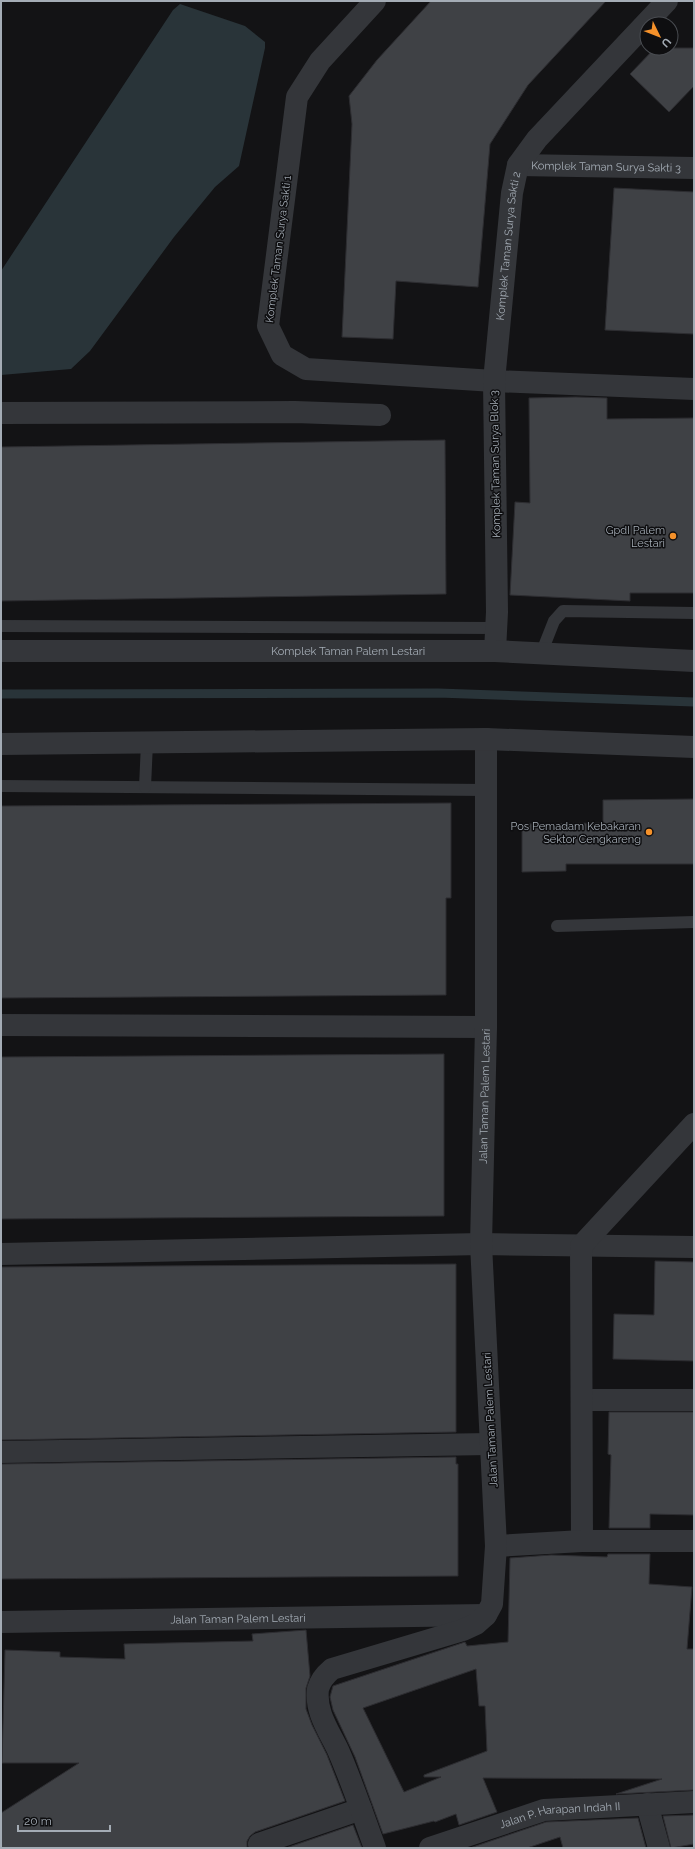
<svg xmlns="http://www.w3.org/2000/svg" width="695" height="1849" viewBox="0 0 695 1849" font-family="Raleway,sans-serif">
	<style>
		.water { fill: #293439 }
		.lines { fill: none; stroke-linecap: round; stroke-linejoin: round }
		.stream { stroke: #293439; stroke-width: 9 }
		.building { fill: #3f4145; stroke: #2d2d31; fill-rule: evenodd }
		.service { stroke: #34363a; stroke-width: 12 }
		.minor { stroke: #34363a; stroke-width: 22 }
		.tertiary { stroke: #34363a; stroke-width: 22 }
		.poi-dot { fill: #f5912a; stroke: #0e0e10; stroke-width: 1.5 }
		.labels { text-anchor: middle; stroke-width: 3; stroke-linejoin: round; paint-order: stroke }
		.street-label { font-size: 11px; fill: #a4acb5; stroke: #0e0e10 }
		.poi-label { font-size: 11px; fill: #a4acb5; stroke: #0e0e10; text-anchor: end }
	</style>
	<rect width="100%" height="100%" fill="#131315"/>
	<path class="water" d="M180 4 245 26 265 42V48L239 166 215 187 174 237 90 351 71 369 1 375V271L173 10Z"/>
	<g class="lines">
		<path class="stream" d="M1 694 438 693 694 702"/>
	</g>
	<g class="building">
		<path d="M431 1H606L528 85 490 144 478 287 396 281 393 339 342 337 352 124 349 96 377 60Z"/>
		<path d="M655 48H694V86L669 112 630 74Z"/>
		<path d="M614 188 694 192V334L605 330Z"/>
		<path d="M576 397 607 398V419L694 418V593H630V601L510 595 515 502 530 503 529 398Z"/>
		<path d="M445 440 446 594 1 601V447Z"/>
		<path d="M694 799V864H566V871L522 872V824L603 823V800Z"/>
		<path d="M451 803V898H446V995L1 998V806Z"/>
		<path d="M444 1054V1216L1 1219V1057Z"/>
		<path d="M655 1261 694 1262V1361L613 1359 614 1314 654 1315Z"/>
		<path d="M456 1264V1432L1 1440V1267Z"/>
		<path d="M609 1412H694V1515L650 1514V1528H609L611 1455 608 1454Z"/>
		<path d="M456 1457V1464H458V1576L1 1579V1464Z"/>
		<path d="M608 1554H650L649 1584 692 1587 687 1649H694V1790L616 1794 662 1779 483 1778 497 1812 459 1825 456 1814 435 1822 434 1821 383 1834 355 1757 333 1710 330 1697 333 1686 465 1642 467 1646 508 1642 510 1558 551 1555 607 1557ZM476 1669 479 1706H485L487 1751 424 1775V1777H441L404 1792 363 1708Z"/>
		<path d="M306 1630 310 1676 306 1688V1709L312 1725 327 1755 345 1801 255 1832 250 1836 247 1841V1848H1V1813L79 1763H2L5 1650 60 1652V1657L125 1659 124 1644 253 1641 252 1634Z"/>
		<path d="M694 1815V1844L671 1848 663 1816Z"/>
		<path d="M638 1818 646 1848H563L560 1837 527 1848H470L546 1822Z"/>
		<path d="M353 1825 362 1848H286Z"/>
	</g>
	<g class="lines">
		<g class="service">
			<path d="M1 626 496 628"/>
			<path d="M541 654 554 621 563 611 694 613"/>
			<path d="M1 786 486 790"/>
			<path d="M145 787 147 743"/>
			<path d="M557 926 694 922"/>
		</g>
		<g class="minor">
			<path d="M375 1 320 61 297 97 268 326 282 355 306 369 494 381 694 389"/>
			<path id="s1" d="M518 165 694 168"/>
			<path d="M1 413 295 412 380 415"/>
			<path id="s2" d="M495 651 497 612 494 381 512 193 518 165 537 139 667 1"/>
			<path d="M1 1025 486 1027"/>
			<path d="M1 1254 481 1244 694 1247"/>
			<path d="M582 1400H694"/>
			<path d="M1 1452 490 1444"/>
			<path d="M582 1541 581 1246 694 1124"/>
			<path d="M496 1546 582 1541H694"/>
			<path id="s3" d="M1 1622 486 1615"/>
			<path d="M647 1804 659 1848"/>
			<path d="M259 1844 361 1809"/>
			<path id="s4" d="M375 1848C363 1815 352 1782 338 1750 329 1731 315 1712 318 1689 320 1681 326 1674 332 1669L463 1630 476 1624 486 1615 492 1604 496 1546 481 1244 486 1027V739"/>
			<path id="s5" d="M430 1848 544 1810 694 1802"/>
		</g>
		<g class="tertiary">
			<path id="s6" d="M1 651H495L694 661"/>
			<path d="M1 744 486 739 694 747"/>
		</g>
	</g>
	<g class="poi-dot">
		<circle cx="673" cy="536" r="4"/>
		<circle cx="649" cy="832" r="4"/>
	</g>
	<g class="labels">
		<g class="street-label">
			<text dy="4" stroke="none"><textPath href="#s1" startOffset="88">Komplek Taman Surya Sakti 3</textPath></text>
			<text dy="4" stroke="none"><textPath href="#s2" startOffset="406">Komplek Taman Surya Sakti 2</textPath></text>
			<text transform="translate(278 249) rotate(-83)" y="4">Komplek Taman Surya Sakti 1</text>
			<text transform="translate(495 464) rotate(-91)" y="4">Komplek Taman Surya Blok 3</text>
			<text dy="4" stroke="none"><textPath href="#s6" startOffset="347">Komplek Taman Palem Lestari</textPath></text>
			<text dy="4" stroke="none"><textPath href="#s4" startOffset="880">Jalan Taman Palem Lestari</textPath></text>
			<text transform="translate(490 1420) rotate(-93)" y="4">Jalan Taman Palem Lestari</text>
			<text dy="4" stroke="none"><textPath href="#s3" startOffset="237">Jalan Taman Palem Lestari</textPath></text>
			<text dy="4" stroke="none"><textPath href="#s5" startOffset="135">Jalan P. Harapan Indah II</textPath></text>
		</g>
		<g class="poi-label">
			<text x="665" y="534">GpdI Palem<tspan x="665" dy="13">Lestari</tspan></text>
			<text x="641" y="830">Pos Pemadam Kebakaran<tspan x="641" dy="13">Sektor Cengkareng</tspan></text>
		</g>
	</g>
	<rect width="695" height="1849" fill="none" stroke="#a4acb5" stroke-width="4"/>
	<g transform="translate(659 36) rotate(133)"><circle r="19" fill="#0e0e10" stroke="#4a4d52"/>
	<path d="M0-3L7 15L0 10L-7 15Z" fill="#f5912a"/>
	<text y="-6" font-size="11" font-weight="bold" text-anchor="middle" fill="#a4acb5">U</text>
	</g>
	<path d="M18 1825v6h92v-6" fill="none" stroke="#a4acb5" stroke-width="2"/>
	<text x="24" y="1825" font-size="12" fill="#a4acb5" stroke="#0e0e10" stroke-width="3" paint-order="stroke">20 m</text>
</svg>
